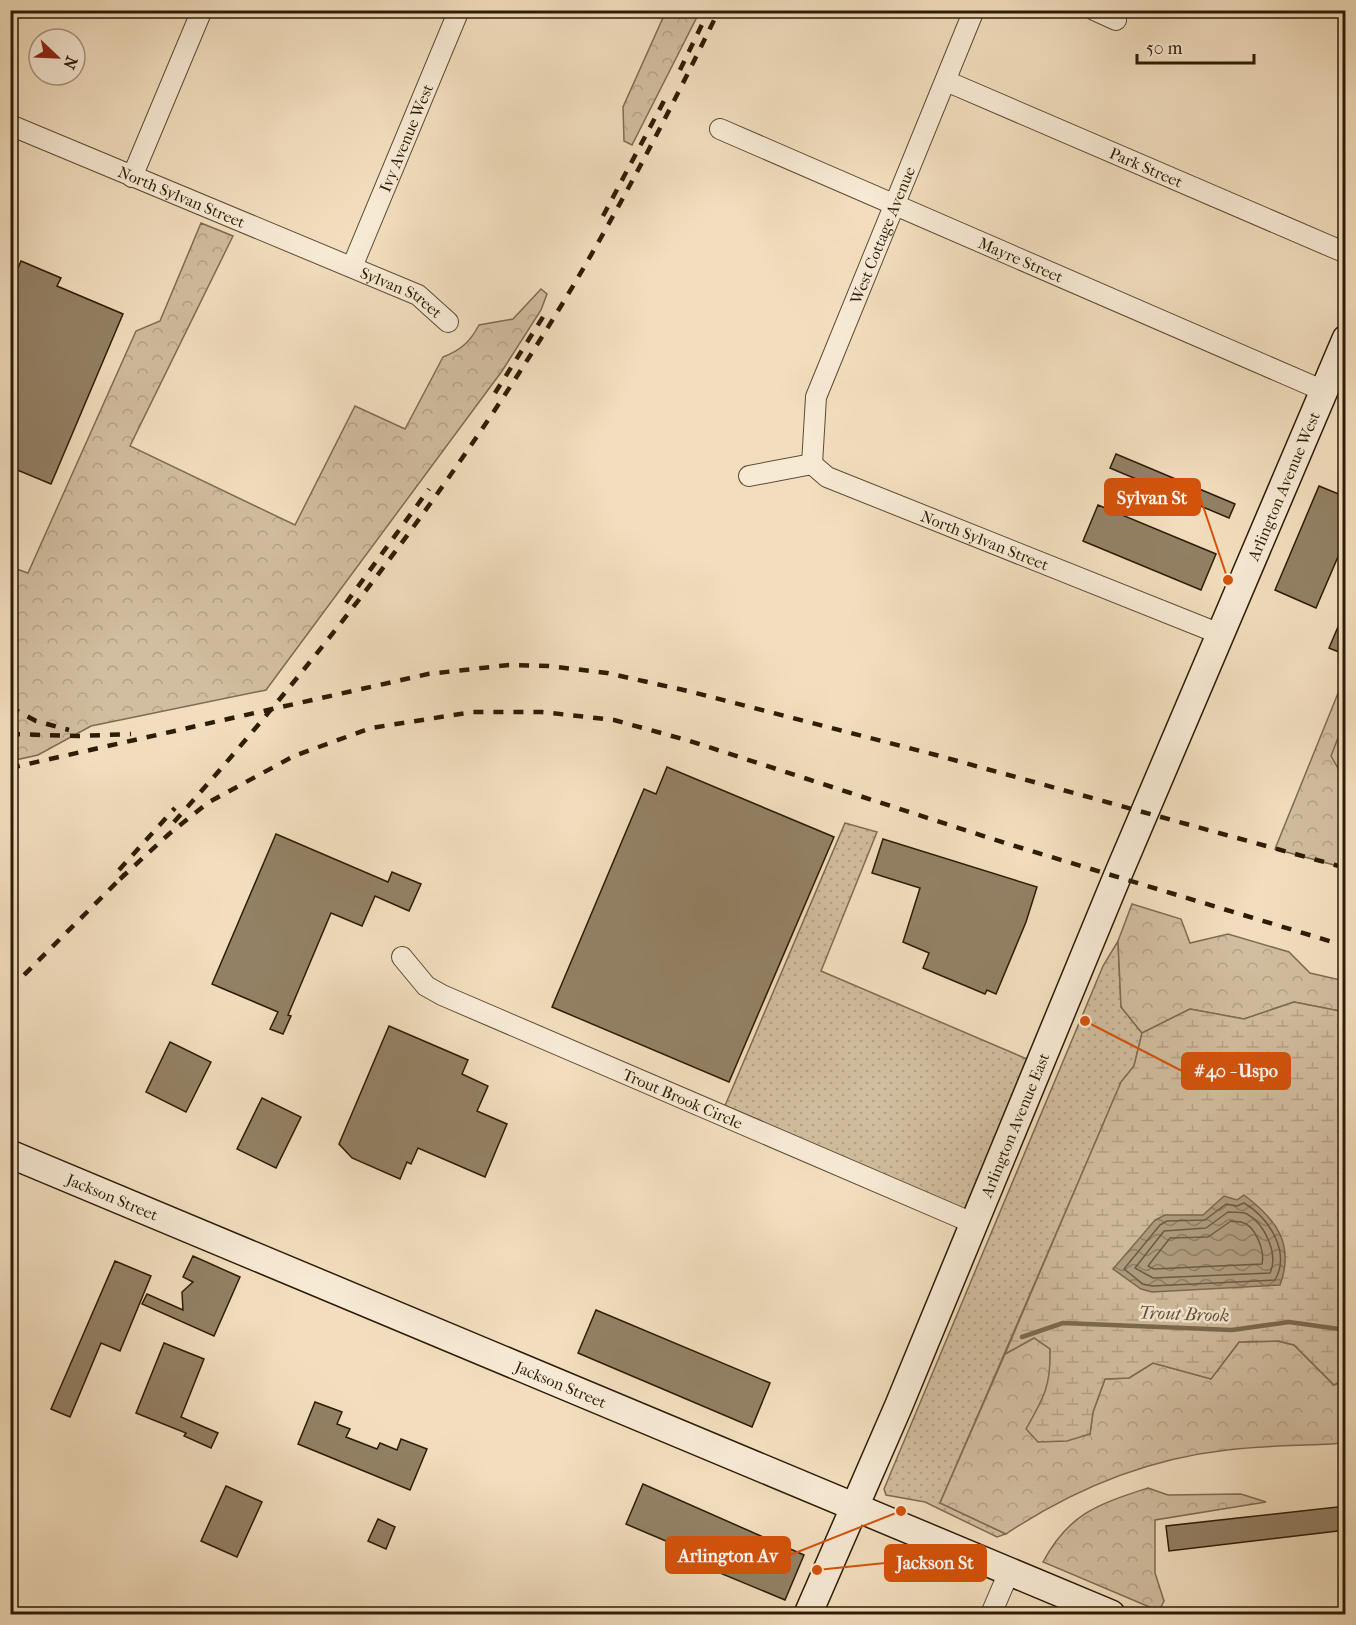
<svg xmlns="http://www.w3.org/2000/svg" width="1356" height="1625" viewBox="0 0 1356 1625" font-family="'IM FELL French Canon',serif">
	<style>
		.grass { fill: url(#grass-dots); stroke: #7f6c52; stroke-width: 1.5 }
		.forest { fill: url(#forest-crowns); stroke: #7f6c52; stroke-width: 1.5 }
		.wetland { fill: url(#wetland-marsh); stroke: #7f6c52; stroke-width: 1.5 }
		.garden { fill: #d1bd9f; stroke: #7f6c52; stroke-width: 1.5 }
		.water { fill: url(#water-waves); stroke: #7b694e; stroke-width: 1.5 }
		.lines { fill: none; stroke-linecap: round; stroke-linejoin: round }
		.shore { stroke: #6e5c42; stroke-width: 1.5 }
		.stream { stroke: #7b694e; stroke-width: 4.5 }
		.building { fill: #938165; stroke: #2d1c05; stroke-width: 1.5 }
		.street-casing { stroke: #5e4c33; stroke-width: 22 }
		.secondary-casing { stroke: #2d1c05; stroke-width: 30 }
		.street { stroke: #f7ead5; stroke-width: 20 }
		.secondary { stroke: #f7ead5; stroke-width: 27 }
		.rail { stroke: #2d1c05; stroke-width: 4.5; stroke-dasharray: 10 10; stroke-linecap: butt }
		.labels { text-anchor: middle; stroke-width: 5; stroke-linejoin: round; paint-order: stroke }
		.street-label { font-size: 16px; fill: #2d1c05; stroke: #f7ead5 }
		.water-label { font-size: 18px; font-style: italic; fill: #614f36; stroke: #f7ead5 }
		.leader { fill: none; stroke: #d5530b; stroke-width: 2 }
		.callout-dot { fill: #d5530b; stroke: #f7ead5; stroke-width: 2 }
		.callout { fill: #d5530b; stroke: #d5530b; stroke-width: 2 }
		.callout-label { font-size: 18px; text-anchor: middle; font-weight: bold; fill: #fff }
	</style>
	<defs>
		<pattern id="grass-dots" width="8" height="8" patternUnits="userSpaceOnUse" patternTransform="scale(1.5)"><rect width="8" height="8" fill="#d1bd9f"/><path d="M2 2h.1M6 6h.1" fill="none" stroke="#b4a287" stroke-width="1.8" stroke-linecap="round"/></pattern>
		<pattern id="forest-crowns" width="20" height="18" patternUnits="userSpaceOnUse" patternTransform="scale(1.5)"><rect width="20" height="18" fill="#d1bd9f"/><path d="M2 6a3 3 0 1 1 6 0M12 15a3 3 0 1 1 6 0" fill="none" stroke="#b4a287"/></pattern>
		<pattern id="wetland-marsh" width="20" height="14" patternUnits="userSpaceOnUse" patternTransform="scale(1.5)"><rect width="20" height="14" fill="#d1bd9f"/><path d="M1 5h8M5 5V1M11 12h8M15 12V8" fill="none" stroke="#b4a287"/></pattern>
		<pattern id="water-waves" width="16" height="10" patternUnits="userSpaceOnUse" patternTransform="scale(1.5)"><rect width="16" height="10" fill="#af9c7f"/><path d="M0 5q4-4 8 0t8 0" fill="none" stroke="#8f7e66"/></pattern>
	</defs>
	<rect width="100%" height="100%" fill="#f2debe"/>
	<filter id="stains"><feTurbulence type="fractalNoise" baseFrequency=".00333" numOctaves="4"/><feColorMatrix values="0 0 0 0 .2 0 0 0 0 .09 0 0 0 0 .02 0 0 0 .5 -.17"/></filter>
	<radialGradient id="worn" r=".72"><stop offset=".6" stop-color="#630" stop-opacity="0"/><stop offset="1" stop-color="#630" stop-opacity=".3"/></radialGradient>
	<g class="grass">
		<path d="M845 823 877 832 821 971 1041 1065 975 1224 721 1115Z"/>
		<path d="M1118 941 1121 1007 1142 1033 1134 1066 1121 1083 940 1503 1006 1534 997 1537 925 1502 886 1495 884 1489 1103 966Z"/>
	</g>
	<g class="forest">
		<path d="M666 11H700L632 145 624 141 623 107Z"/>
		<path d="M201 223 233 236 130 446 295 525 355 406 405 429 443 357C461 350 470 342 479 325L513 319 541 289 547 294 541 310 502 371 266 690 91 726 38 755 11 761V567L28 573 136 331 160 321Z"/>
		<path d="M1345 676V868L1275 849Z"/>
		<path d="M1132 904 1181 919 1190 943 1228 934 1289 952 1310 973 1345 981V1012L1294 1002 1244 1019 1190 1009 1142 1033 1121 1007 1118 941Z"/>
		<path d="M1034 1338 1050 1349 1051 1377 1043 1398 1090 1434 1093 1412 1105 1379 1129 1378 1153 1363 1211 1379 1239 1342 1278 1341 1294 1345 1334 1385 1345 1379V1443C1306 1446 1266 1445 1227 1450 1147 1459 1072 1490 1006 1534L940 1503 1005 1354Z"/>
		<path d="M1148 1488 1168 1495 1241 1494 1266 1502 1155 1520V1573L1164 1601 1159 1611 1043 1562C1069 1513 1099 1504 1148 1488Z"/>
	</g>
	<path class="wetland" d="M1294 1002 1345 1012V1379L1334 1385 1294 1345 1278 1341 1239 1342 1211 1379 1153 1363 1129 1378 1105 1379 1093 1412 1090 1434 1067 1441 1038 1442 1026 1429C1044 1397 1051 1386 1050 1349L1034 1338 1005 1354 1121 1082 1134 1066 1142 1033 1190 1009 1244 1019Z"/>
	<path class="garden" d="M1345 720 1346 772H1345L1339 770 1331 756Z"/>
	<path class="water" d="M1244 1195C1276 1219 1295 1244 1280 1285L1152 1292 1141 1289 1113 1269 1155 1220 1165 1215H1203L1224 1196 1237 1200Z"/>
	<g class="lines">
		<g class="shore">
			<path d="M1244 1203C1269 1218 1291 1252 1275 1280L1152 1286 1143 1284 1124 1269 1160 1225 1167 1221 1205 1220 1226 1204 1237 1206Z"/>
			<path d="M1228 1212C1234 1213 1242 1211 1247 1214 1264 1223 1279 1254 1270 1273L1153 1278 1135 1268 1164 1231 1206 1228Z"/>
			<path d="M1231 1221C1234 1222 1238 1221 1241 1222 1256 1225 1265 1252 1262 1264L1154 1269 1148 1266 1170 1238 1208 1237Z"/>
		</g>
		<path class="stream" d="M1022 1337 1063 1323 1232 1330 1289 1322 1346 1330"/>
	</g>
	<g class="building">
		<path d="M21 261 61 278 57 286 123 314 51 484 10 467V265L18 268Z"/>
		<path d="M1116 454 1235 504 1229 518 1110 468Z"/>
		<path d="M1319 486 1346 497V538L1316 608 1275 590Z"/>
		<path d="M1098 505 1216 554 1201 590 1083 541Z"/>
		<path d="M1346 608V655L1329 648Z"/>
		<path d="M667 767 834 837 729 1082 552 1007 644 789 656 794Z"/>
		<path d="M276 834 388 882 392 872 421 884 409 911 375 896 362 926 331 913 288 1015 291 1016 283 1034 270 1029 278 1012 212 984Z"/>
		<path d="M883 839 1037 887 1026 922 996 994 987 990 985 994 923 968 929 953 903 942 920 888 872 873Z"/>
		<path d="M389 1026 468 1060 462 1074 488 1086 477 1111 507 1124 485 1177 418 1148 411 1164 407 1162 400 1179 352 1158 339 1144Z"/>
		<path d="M170 1042 211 1062 186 1112 146 1092Z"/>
		<path d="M262 1098 301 1117 276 1168 237 1149Z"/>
		<path d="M193 1256 240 1277 214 1336 142 1304 147 1294 183 1310 182 1292 193 1282 183 1277Z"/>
		<path d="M115 1261 151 1276 120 1351 101 1343 70 1417 51 1409Z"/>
		<path d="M596 1310 770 1383 752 1427 578 1353Z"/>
		<path d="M164 1343 204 1359 181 1417 218 1433 211 1448 184 1436 186 1433 136 1413Z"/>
		<path d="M315 1402 342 1412 337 1424 350 1429 346 1437 377 1449 380 1443 397 1450 401 1439 427 1449 410 1490 298 1444Z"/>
		<path d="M643 1484 804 1555 785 1600 684 1558 687 1550 626 1524Z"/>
		<path d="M226 1486 262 1502 237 1557 201 1541Z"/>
		<path d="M1346 1506V1530L1169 1551 1166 1526Z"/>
		<path d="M378 1519 395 1527 386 1549 368 1541Z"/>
	</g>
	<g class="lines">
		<g class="street-casing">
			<g id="street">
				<path d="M1094 10 1116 20"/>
				<path id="s1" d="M946 81 1346 253"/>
				<path id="s2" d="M10 125 418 295 448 322"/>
				<path id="s3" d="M720 129 1324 391"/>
				<path d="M132 177 202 10"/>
				<path id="s4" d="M352 267 459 10"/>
				<path id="s5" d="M812 464 816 397 974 10"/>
				<path id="s6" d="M749 476 812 464 827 477 1220 634"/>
				<path id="s7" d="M402 957 426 986 442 995 975 1224"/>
				<path d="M991 1614 1009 1572"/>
			</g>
		</g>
		<g class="secondary-casing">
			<g id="secondary">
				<path id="s8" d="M10 1154 1111 1614"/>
				<path id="s9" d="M808 1614 899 1405 1117 877 1346 339"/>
			</g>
		</g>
		<use href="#street" class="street"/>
		<use href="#secondary" class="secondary"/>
		<g class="rail">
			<path d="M680 70 709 10"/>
			<path d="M603 216 665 99"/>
			<path d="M495 393 548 309"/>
			<path d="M346 603 429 489"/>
			<path d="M10 707 36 721 69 730"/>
			<path d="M10 734 78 736 131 734"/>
			<path d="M10 768 428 674 509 665 549 666 607 673 688 691 936 755 1346 868"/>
			<path d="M174 822C318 661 449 490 561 306 619 210 670 111 719 10"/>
			<path d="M119 870 175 808"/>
			<path d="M120 879 169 834 209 802 294 756 371 728 473 712H542L614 720 690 741 1005 843 1346 946"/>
			<path d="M10 989 125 874"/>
		</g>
	</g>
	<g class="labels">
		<g class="street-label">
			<text dy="6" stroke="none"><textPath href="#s4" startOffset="140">Ivy Avenue West</textPath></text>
			<text dy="6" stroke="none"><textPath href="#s1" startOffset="218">Park Street</textPath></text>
			<text dy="6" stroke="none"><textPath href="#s2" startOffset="186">North Sylvan Street</textPath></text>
			<text dy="6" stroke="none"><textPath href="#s5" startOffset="242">West Cottage Avenue</textPath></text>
			<text dy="6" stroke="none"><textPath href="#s3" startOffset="328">Mayre Street</textPath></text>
			<text dy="6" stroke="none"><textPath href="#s2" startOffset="426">Sylvan Street</textPath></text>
			<text dy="6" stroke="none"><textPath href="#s9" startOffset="1224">Arlington Avenue West</textPath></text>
			<text dy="6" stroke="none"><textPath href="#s6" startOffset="254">North Sylvan Street</textPath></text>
			<text dy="6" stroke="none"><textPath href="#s7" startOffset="318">Trout Brook Circle</textPath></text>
			<text dy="6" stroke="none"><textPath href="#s9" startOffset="531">Arlington Avenue East</textPath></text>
			<text dy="6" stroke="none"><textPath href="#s8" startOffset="111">Jackson Street</textPath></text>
			<text dy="6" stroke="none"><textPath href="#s8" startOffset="597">Jackson Street</textPath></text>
		</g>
		<g class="water-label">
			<text transform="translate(1184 1314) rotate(2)" y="6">Trout Brook</text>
		</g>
	</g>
	<path class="leader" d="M1228 580L1200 497M1085 1021L1182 1071M901 1511L790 1555M817 1570L885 1563"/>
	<g class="callout-dot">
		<circle cx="1228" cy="580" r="6"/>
		<circle cx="1085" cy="1021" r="6"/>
		<circle cx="901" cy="1511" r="6"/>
		<circle cx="817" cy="1570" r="6"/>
	</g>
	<g class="callout">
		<rect x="1105" y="479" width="95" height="36" rx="6"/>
		<rect x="1182" y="1053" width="108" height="36" rx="6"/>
		<rect x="666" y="1537" width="124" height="36" rx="6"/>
		<rect x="885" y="1545" width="101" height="36" rx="6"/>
	</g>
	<g class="callout-label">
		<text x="1152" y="504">Sylvan St</text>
		<text x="1236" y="1077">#40 - Uspo</text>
		<text x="728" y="1562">Arlington Av</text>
		<text x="935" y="1569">Jackson St</text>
	</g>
	<rect width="1356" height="1625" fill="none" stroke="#f2debe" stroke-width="36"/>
	<rect x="12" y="12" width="1332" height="1601" fill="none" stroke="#2d1c05" stroke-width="3"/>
	<rect x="18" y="18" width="1320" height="1589" fill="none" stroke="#2d1c05" stroke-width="1.5"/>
	<g transform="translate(57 57) rotate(113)"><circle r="28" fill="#f7ead5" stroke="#a69882" stroke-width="1.5"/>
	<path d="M0-4.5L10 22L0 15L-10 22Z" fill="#8f2418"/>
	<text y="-9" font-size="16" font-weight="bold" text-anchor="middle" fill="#2d1c05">N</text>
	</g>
	<path d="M1137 54v9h117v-9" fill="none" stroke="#2d1c05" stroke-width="3"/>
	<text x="1146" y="54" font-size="18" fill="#2d1c05" stroke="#f7ead5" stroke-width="4.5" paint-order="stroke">50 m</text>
	<rect width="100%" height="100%" filter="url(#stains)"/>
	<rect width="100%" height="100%" fill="url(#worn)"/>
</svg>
